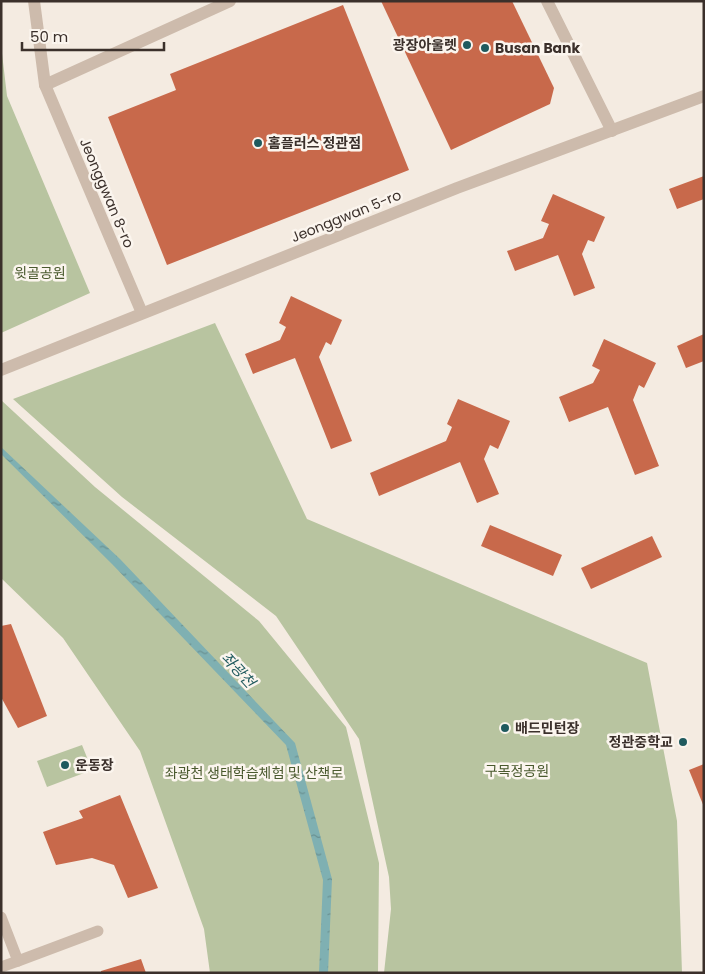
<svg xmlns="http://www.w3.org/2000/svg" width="705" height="974" viewBox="0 0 705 974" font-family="Poppins,'Noto Sans KR',sans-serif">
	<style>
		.green { fill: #b8c4a0 }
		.water { fill: url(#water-ripples) }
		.building { fill: #c8694b }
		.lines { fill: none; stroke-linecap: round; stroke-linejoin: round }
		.lane { stroke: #cdbbac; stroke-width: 11 }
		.street { stroke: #cdbbac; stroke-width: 12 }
		.poi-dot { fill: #1f5a5e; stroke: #fbf5ee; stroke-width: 2 }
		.labels { text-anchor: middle; stroke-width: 5; stroke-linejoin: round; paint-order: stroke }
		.poi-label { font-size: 14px; font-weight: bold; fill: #3b302b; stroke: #fbf5ee; text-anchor: start }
		.street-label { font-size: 14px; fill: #3b302b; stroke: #fbf5ee }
		.park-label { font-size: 14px; fill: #4a5a2e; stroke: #fbf5ee }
		.water-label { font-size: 15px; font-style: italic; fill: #1f5a5e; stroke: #fbf5ee }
	</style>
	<defs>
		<pattern id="water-ripples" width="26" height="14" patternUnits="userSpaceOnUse" patternTransform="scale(1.25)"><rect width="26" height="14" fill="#7fb0b2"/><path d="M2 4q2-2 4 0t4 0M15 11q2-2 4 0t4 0" fill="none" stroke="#699091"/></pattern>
	</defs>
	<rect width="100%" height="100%" fill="#f4ebe1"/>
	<g class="green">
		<path d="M1 45 7 96 90 293 1 333Z"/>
		<path d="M215 323 307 519 647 663 677 821 682 973H384L391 909 389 877 359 739 276 616 122 497 13 399Z"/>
		<path d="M1 400 95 487 259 621 346 727 379 863 378 973H210L204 929 140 751 63 638 1 578Z"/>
		<path d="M82 745 92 770 47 787 37 761Z"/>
	</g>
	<path class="water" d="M1 447 120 559 295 743 332 879 328 973H319L323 880 286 745 112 564 1 454Z"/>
	<g class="building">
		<path d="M381 1H512L554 88 550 104 451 150Z"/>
		<path d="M343 5 409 170 167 265 108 117 176 90 170 74Z"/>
		<path d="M704 176V199L677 209 669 189Z"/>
		<path d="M553 194 605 217 594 242 588 240 582 254 595 288 574 296 558 255 515 271 507 251 543 238 549 224 541 221Z"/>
		<path d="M291 296 342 320 331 345 326 342 319 357 352 441 331 449 295 358 253 374 245 354 280 340 286 327 279 323Z"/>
		<path d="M704 334V361L686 368 677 346Z"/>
		<path d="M604 339 656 363 644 388 639 385 633 400 659 466 635 475 608 407 569 422 559 397 593 383 600 370 592 366Z"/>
		<path d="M458 399 510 421 498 449 490 445 484 459 499 494 477 503 460 462 379 496 370 473 446 441 452 427 447 424Z"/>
		<path d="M490 525 562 555 553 576 481 546Z"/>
		<path d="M652 536 662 557 591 589 581 568Z"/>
		<path d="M11 624 47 716 18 728 1 697V626Z"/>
		<path d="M704 764V807L689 770Z"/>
		<path d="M120 795 158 888 128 898 114 865 92 858 56 865 43 832 83 818 79 811Z"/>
		<path d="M141 959 146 973H101V971Z"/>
	</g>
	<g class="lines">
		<g class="lane">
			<path d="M1 917 18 961 1 967"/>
			<path d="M18 961 98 931"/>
		</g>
		<g class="street">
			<path d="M34 1 45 85 142 313"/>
			<path d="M547 1 612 131"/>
			<path d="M45 85 230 1"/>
			<path d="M1 370 457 188 704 96"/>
		</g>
	</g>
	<g class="poi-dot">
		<circle cx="467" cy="45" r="5"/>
		<circle cx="485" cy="48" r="5"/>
		<circle cx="258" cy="143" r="5"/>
		<circle cx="505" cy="728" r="5"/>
		<circle cx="683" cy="742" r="5"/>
		<circle cx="65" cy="765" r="5"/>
	</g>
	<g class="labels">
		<g class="poi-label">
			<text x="457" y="50" text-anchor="end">광장아울렛</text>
			<text x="495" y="53">Busan Bank</text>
			<text x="268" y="148">홈플러스 정관점</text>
			<text x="515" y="733">배드민턴장</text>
			<text x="673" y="747" text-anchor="end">정관중학교</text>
			<text x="75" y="770">운동장</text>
		</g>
		<g class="street-label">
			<text transform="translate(107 193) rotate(67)" y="5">Jeonggwan 8-ro</text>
			<text transform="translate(346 216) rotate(-22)" y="5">Jeonggwan 5-ro</text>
		</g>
		<g class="park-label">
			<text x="40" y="278">윗골공원</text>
			<text x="517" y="776">구목정공원</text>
			<text x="254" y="778">좌광천 생태학습체험 및 산책로</text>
		</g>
		<g class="water-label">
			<text transform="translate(238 670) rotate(47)" y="5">좌광천</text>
		</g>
	</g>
	<rect width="705" height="974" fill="none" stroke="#3b302b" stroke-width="5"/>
	<path d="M22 42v8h142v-8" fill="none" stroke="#3b302b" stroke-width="2.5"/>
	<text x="30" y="42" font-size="15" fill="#3b302b" stroke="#fbf5ee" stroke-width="4" paint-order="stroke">50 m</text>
</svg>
